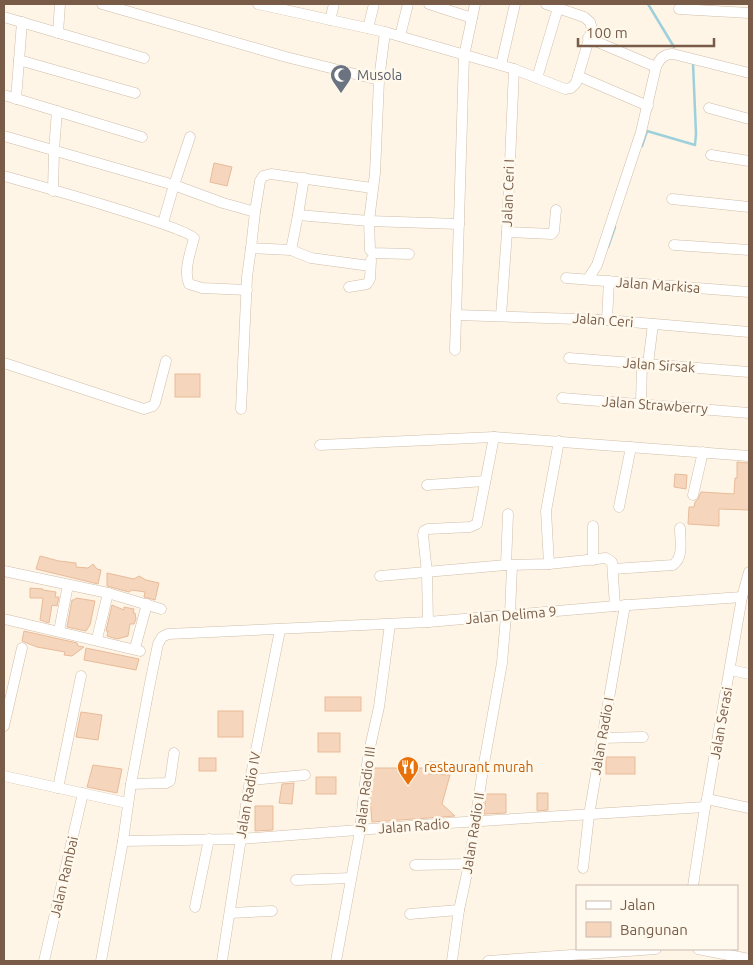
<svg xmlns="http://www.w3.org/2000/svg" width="753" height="965" viewBox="0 0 753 965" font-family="Ubuntu,sans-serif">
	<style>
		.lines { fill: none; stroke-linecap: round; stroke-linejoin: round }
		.stream { stroke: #9ed0dc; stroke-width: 2.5 }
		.building { fill: #f5d5bb; stroke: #e9bb9a }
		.minor-casing { stroke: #d0bdaa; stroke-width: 11 }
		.minor { stroke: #fff; stroke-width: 10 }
		.labels { text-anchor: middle; stroke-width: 5; stroke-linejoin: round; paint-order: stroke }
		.worship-label { font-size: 14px; fill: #5b616d; stroke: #fff9ed; text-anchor: start }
		.street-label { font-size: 14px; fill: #795c48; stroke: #fff9ed }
		.food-label { font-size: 14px; fill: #c56008; stroke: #fff9ed; text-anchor: start }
	</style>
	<rect width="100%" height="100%" fill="#fef5e6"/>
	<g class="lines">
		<g class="stream">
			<path d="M648 4 674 47"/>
			<path d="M642 146 647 131 695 145 696 134 693 63"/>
			<path d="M608 247 615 227"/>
		</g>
	</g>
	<g class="building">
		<path d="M214 163 232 167 227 186 210 182Z"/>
		<rect x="175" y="374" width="25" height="23"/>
		<path d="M737 462 749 463V510L719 509V526L688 524 689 507H694L695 502 698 499 701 492 734 494 735 478H737Z"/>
		<path d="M675 474 687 475 686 489 674 487Z"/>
		<path d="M40 556 59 561 76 563V567L88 568 93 564 97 569 101 570 98 584 36 569Z"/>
		<path d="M107 573 134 579 139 576 146 580 159 583 155 600 144 597 145 592 132 590 129 592 107 586Z"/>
		<path d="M30 588 43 589V590L56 592 55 597H59L57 606 52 605 49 623 40 620 43 598H30Z"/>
		<path d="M76 598 95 601 90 625 86 631 67 627 72 600H74Z"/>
		<path d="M112 605 124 610V607L134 609 133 613H135L136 619 134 624H130L128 636 117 639 107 636 108 631H106Z"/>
		<path d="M24 631 77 643 78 646 84 647 72 656 64 655 65 652 37 647 22 641Z"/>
		<path d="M86 648 139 659 136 670 84 660Z"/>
		<rect x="325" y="697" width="36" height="14"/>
		<rect x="218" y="711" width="25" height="26"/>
		<path d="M81 712 102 715 98 740 76 737Z"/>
		<rect x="318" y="733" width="22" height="19"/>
		<rect x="606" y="757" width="29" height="17"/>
		<rect x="199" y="758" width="17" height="13"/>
		<path d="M93 765 122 769 117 793 87 787Z"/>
		<path d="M374 768H423L426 773 429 774 450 775 442 804 455 816 372 822 370 800Z"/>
		<rect x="316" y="777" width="20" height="17"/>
		<path d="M294 783 292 804 279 803 282 784Z"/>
		<path d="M537 793H548V810L537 811Z"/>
		<path d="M486 794H506V813L484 814Z"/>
		<path d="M255 806H273V830L255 831Z"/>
	</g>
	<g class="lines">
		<g class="minor-casing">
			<g id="minor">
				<path d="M102 4 286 57 379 80"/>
				<path d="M258 4 385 32 514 69 565 89 571 88 576 83 592 29 590 22 584 17 546 4"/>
				<path d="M429 4 472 18"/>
				<path d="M679 9 749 13"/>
				<path d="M4 17 144 58"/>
				<path d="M330 20 334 4"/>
				<path d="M368 28 374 4"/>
				<path d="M385 32 379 80 375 173 369 221 370 250 373 253 409 254"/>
				<path d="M58 33 60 4"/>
				<path d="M400 36 408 4"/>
				<path d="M588 38 656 67"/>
				<path d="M19 60 135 93"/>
				<path d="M501 65 515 4"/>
				<path d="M578 76 648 106"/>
				<path d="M537 78 558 8"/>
				<path d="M4 95 142 137"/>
				<path d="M16 99 22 22"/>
				<path d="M709 108 749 119"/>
				<path d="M4 136 174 185 223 203 255 212 251 248 291 250 298 215 304 178"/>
				<path d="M711 155 749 161"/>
				<path d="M4 176C29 183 187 227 194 238 191 251 183 271 189 284L202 288 247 290"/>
				<path d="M53 191 54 150 57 111"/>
				<path d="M672 199 749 207"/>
				<path d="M255 212 260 181 263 176 271 174 372 188"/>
				<path d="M298 215 369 221 459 224"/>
				<path d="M163 223 174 185 190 137"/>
				<path d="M507 232 552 234 554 231 556 210"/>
				<path d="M674 245 749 250"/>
				<path d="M291 250 311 258 370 266"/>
				<path d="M566 278 749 292"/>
				<path d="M588 279 597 265 641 132 656 67C660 58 664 54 673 54L749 73"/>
				<path d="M349 287 367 284 370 279 371 260"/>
				<path d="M456 315 607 320 749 332"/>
				<path d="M501 316 507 232 514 69"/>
				<path d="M607 320 609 281"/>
				<path d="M455 350 464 56 475 4"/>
				<path d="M569 358 749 372"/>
				<path d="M4 363 144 409 153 406 155 403 166 361"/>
				<path d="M648 364 653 324"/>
				<path d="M562 398 749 413"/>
				<path d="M641 404 642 363"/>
				<path d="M241 409 247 277 251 248"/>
				<path d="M320 445 494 437 749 456"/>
				<path d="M427 485 485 481"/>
				<path d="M693 495 703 452"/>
				<path d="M619 507 631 447"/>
				<path d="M593 560V526"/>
				<path d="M549 564 546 511 559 441"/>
				<path d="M506 565 508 514"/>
				<path d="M613 569 673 565C684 557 680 541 680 528"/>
				<path d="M4 571 108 593 161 609"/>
				<path d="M380 576 506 565 549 564 606 558 612 562 615 606"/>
				<path d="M510 614 512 566"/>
				<path d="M4 619 140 651"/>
				<path d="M428 622 427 573 423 535 424 531 428 529 470 527 477 524 494 437"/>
				<path d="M59 631 68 585"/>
				<path d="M97 639 108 593"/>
				<path d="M135 648 147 604"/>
				<path d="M731 670 749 674"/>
				<path d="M4 726 22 648"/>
				<path d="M601 738 643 737"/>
				<path d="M430 767 483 769"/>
				<path d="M4 776 127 803"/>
				<path d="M250 780 305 775"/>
				<path d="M131 784 166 783 170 781 174 753"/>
				<path d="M58 788 81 676"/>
				<path d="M707 799 749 808"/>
				<path d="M123 841 241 839 449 823 705 807"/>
				<path d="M415 865 469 864"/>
				<path d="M583 868 589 815 625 605"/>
				<path d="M296 880 351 878"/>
				<path d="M693 886 705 807 707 799 742 597 749 572"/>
				<path d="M195 907 209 839"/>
				<path d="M230 913 272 911"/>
				<path d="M410 914 459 910"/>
				<path d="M698 949 749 959"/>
				<path d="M44 961 83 793"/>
				<path d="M101 961 123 841 131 784 150 683 158 644 162 637 168 634 428 622 615 606 742 597"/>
				<path d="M222 961 250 780 280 630"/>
				<path d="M336 961 360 831 368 756 379 707 390 624"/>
				<path d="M452 961 459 910 469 864 483 769 502 663 506 616"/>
				<path d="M488 961 656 949"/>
			</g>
		</g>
		<use href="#minor" class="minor"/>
	</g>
	<defs>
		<g id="mosque-pin" transform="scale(1.125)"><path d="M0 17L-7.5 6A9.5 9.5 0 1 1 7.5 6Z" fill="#6b7280" stroke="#fff9ed"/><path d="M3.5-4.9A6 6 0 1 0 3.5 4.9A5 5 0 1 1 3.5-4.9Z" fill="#fff"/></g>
		<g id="restaurant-pin" transform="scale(1.125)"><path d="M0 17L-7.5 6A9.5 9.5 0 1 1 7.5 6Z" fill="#e8710a" stroke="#fff9ed"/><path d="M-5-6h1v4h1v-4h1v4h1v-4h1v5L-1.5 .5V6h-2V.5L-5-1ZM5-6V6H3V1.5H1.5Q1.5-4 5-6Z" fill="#fff"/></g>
	</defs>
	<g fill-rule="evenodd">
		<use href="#mosque-pin" x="341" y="75"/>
		<use href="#restaurant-pin" x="408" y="767"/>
	</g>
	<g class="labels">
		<g class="worship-label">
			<text x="357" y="80">Musola</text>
		</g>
		<g class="street-label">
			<text transform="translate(508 193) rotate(-88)" y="5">Jalan Ceri I</text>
			<text transform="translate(658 285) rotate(4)" y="5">Jalan Markisa</text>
			<text transform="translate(603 320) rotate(4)" y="5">Jalan Ceri</text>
			<text transform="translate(659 365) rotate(4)" y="5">Jalan Sirsak</text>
			<text transform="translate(655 405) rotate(4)" y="5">Jalan Strawberry</text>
			<text transform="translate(511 615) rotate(-5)" y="5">Jalan Delima 9</text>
			<text transform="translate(721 723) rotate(-80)" y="5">Jalan Serasi</text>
			<text transform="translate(602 736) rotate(-80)" y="5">Jalan Radio I</text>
			<text transform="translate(365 789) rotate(-83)" y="5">Jalan Radio III</text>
			<text transform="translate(248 795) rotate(-80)" y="5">Jalan Radio IV</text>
			<text transform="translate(414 826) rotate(-4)" y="5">Jalan Radio</text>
			<text transform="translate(473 833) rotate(-81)" y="5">Jalan Radio II</text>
			<text transform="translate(64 877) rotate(-77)" y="5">Jalan Rambai</text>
		</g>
		<g class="food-label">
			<text x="424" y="772">restaurant murah</text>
		</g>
	</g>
	<rect width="753" height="965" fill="none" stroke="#795c48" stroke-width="10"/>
	<rect x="576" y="885" width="162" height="65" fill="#fff9ed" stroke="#c9baab"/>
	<rect x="586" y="901" width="25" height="8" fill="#ffffff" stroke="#c9baab"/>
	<text x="620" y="910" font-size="15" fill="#795c48">Jalan</text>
	<rect x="586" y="922" width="25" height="15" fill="#f5d5bb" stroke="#c9baab"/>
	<text x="620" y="935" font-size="15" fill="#795c48">Bangunan</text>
	<path d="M578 38v8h136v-8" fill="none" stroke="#795c48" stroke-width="2.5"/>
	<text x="586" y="38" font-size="15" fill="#795c48" stroke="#fff9ed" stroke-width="4" paint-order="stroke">100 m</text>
</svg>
